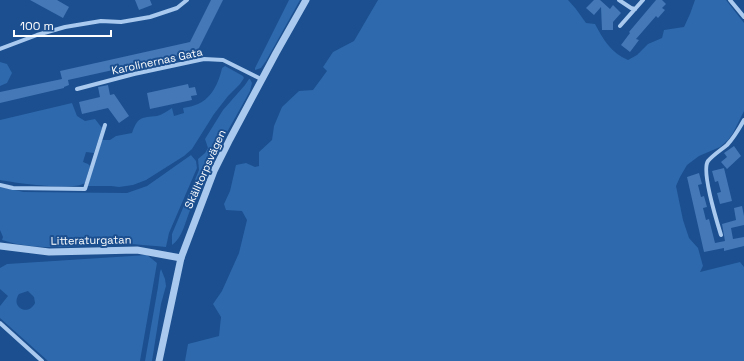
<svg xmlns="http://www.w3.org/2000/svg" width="744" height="361" viewBox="0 0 744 361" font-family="'Space Grotesk',sans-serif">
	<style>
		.green { fill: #2e69ad; fill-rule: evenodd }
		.building { fill: #4478b7 }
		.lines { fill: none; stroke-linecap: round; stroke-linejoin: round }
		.minor { stroke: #a9c9ee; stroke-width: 4 }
		.tertiary { stroke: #a9c9ee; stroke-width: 7 }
		.labels { text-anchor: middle; stroke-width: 4; stroke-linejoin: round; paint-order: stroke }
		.street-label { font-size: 11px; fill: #fff; stroke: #1b4f8f }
	</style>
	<rect width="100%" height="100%" fill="#1b4f8f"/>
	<g class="green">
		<path d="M289 0H300L266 61 261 68 255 70V68Z"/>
		<path d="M378 0H568L576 9 586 23 595 24C603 39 611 53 628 60L637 55 648 44 662 38 664 30 684 27 690 14 695 0H726L744 23V111L733 133 728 140 720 147 699 156 687 165 680 177 676 186 683 220 689 238 698 248 703 266 700 272 740 262 744 267V361H185L188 344 219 336 221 317 213 304 222 291 239 253 247 220 242 211 226 210 224 204 230 191 236 165 246 163 255 167 259 166V152L272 140 274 126 282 107 299 91 313 90 327 71 323 67 333 52 354 41Z"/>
		<path d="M0 62 7 64 12 73 7 83 0 86Z"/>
		<path d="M225 66 243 76 244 78 240 84 228 96 214 114 192 149 184 156 146 180 133 185 119 187 111 186H87L102 140H110L116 136 132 133C138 116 141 118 157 116 162 115 167 111 172 108L174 116 184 113 183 108C188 107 194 106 198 104 212 98 219 82 222 68Z"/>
		<path d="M249 79H250L252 83 250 91C228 131 204 170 189 213 185 223 182 238 172 245V234L199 170 198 159 205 153 208 148 205 139 223 110 245 85Z"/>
		<path d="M72 103 77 116 85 121 95 119 102 128 94 153 86 152 83 162 88 164 90 166 85 183C74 191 15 183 0 180V120Z"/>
		<path d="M191 155 196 161 197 168 169 233 166 247C152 246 138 244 124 244 83 244 41 253 2 240L3 237 0 230V187L24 192 127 193 147 186Z"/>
		<path d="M147 255 157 263 140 361H48L0 318V306L8 296 0 289V268L7 264ZM28 291 34 297 35 303C28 317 10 307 19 294Z"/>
		<path d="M161 269 165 279 166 286 161 304 152 361H145L158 287 160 272Z"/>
	</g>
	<g class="building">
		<path d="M30 0H57L69 7 63 18Z"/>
		<path d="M135 0H150L152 5 139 10Z"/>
		<path d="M211 0H223L195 56 194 52 68 80 69 85 64 87V88L0 103V92L62 79 60 71 190 42Z"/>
		<path d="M594 0H600L610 9 613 5 621 13 613 22V30H602L601 7 594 15 586 8Z"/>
		<path d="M656 0H662L666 4 662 8 665 10 658 18 656 16 636 39 639 40 630 52 621 45 630 33 629 32Z"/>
		<path d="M188 84 189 88 195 87 197 95 191 96 192 100 150 109 147 93Z"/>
		<path d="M108 85 110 95 114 94 129 116 119 123 108 108 82 114 79 102 100 97 98 87Z"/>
		<path d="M734 146 741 156 727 169 721 162 727 157 724 153Z"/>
		<path d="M724 168 732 201 720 204 717 193 721 192 718 181 715 182 712 171Z"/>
		<path d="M699 173 702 184 698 185 701 197 704 196 707 207 703 208 706 220 709 219 715 243 725 241 722 224 736 220 734 208 742 206 744 216V225L731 228 733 239 744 237V246L724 251V248L704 252 687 177Z"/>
	</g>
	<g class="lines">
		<g class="minor">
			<path d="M619 0 631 8 635 9"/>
			<path d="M730 0 744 17"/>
			<path d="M620 26 643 0"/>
			<path d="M0 49 37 35 65 27 101 21 121 22 150 17 177 8 187 0"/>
			<path d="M77 89 134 74 204 59 223 60 261 79"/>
			<path d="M0 185 13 188 85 189 105 125"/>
			<path d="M721 235C717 222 701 171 708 161 713 155 721 150 727 145 734 138 739 129 744 120"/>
			<path d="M0 323 42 361"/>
		</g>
		<g class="tertiary">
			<path d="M0 246 49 252 137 250 181 258"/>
			<path d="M159 361 181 258 214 171 230 139 276 53 306 0"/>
		</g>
	</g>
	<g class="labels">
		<g class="street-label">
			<text transform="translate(157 61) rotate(-12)" y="4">Karolinernas Gata</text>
			<text transform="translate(205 169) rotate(-66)" y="4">Skälltorpsvägen</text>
			<text transform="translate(91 240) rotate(-1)" y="4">Litteraturgatan</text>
		</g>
	</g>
	<path d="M14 30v6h97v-6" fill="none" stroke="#ffffff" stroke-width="2"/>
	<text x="20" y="30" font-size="12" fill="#ffffff" stroke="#1b4f8f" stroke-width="3" paint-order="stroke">100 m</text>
</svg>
